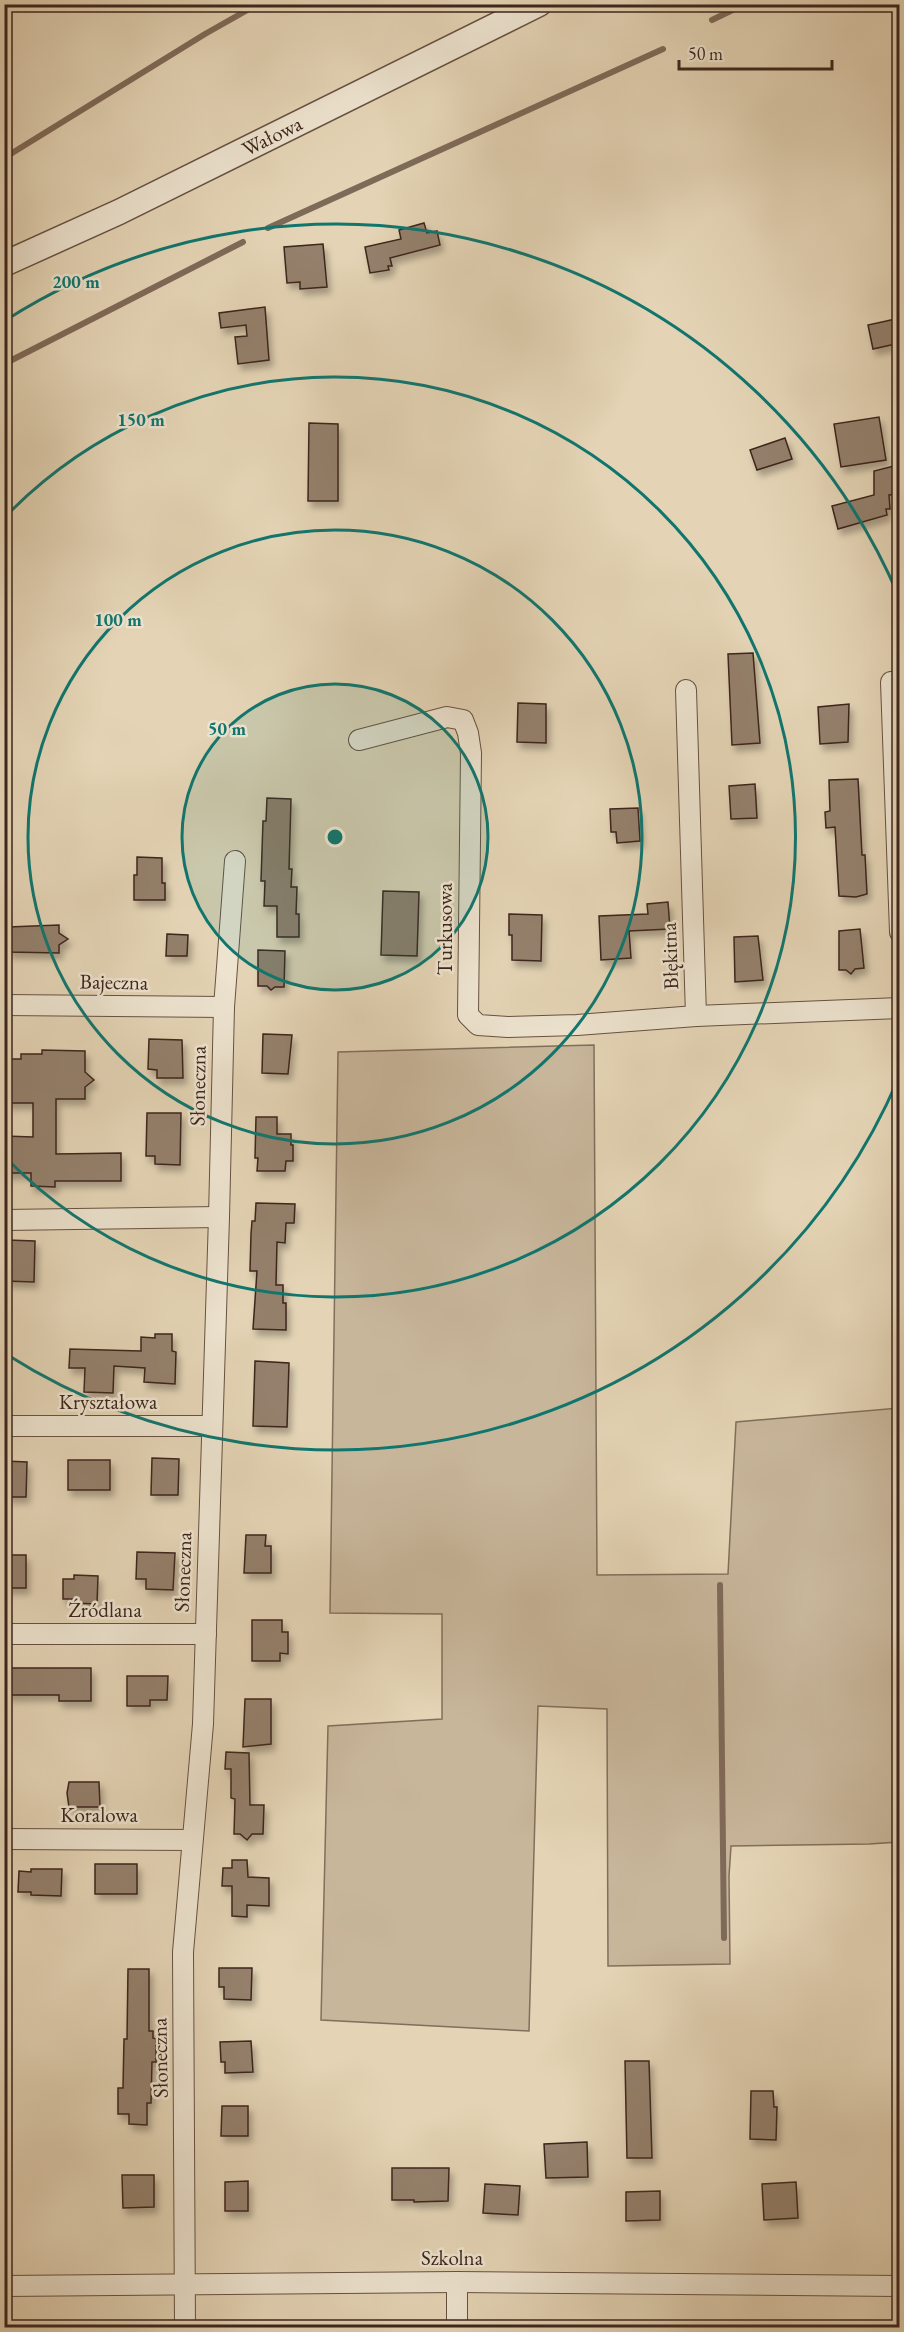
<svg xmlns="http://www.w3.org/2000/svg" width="904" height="2332" viewBox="0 0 904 2332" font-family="'EB Garamond',serif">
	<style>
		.green { fill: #c8b69b; stroke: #826e5c; stroke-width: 1.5 }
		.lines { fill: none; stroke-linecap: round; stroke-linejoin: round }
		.stream { stroke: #7f6a59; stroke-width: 6 }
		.building { fill: #94806c; stroke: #3d251c; stroke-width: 1.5; filter: url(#shadow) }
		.minor-casing { stroke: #675142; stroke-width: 22 }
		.tertiary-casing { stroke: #675142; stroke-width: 27 }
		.minor { stroke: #ede3cf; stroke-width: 20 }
		.tertiary { stroke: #ede3cf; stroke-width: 24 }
		.ring { fill: none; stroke: #0f766e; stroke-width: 3 }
		.labels { text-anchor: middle; stroke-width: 5; stroke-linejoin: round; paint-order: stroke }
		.street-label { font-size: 21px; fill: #3d251c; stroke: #ede3cf }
		.centre { fill: #0f766e; stroke: #ede3cf; stroke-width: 3 }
		.ring-label { font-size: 18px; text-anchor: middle; font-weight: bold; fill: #0f766e; stroke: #ede3cf; stroke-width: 5; stroke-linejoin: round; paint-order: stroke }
	</style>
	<defs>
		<filter id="shadow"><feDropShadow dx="3.5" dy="6" stdDeviation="3" flood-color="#0004"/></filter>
	</defs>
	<rect width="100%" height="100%" fill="#e4d4b5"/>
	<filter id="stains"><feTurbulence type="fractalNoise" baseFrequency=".00333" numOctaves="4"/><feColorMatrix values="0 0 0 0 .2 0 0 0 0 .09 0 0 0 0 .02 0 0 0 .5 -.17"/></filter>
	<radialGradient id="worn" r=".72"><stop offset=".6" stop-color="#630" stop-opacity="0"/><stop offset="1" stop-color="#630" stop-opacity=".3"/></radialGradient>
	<path class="green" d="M594 1045 597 1575 728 1574 736 1422 899 1408V1842L869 1844 731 1846 729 1876 730 1964 608 1966 607 1709 538 1706 529 2031 321 2020 328 1726 442 1719V1614L330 1613 338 1052Z"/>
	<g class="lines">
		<g class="stream">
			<path d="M712 20 745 4"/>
			<path d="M4 158 205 34 258 4"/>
			<path d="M268 228 663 49"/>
			<path d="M4 364 243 242"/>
			<path d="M720 1585 724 1938"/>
		</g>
	</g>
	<g class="building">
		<path d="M424 223 427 233 437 231 440 245 390 258 392 266H388L389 270 370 273 365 247 401 239 399 230Z"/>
		<path d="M323 244 327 287 300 289V282L287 283 284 247Z"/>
		<path d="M265 307 269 360 238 364 235 337 247 336 246 325 221 328 219 313Z"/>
		<path d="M900 318V343L873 349 868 325Z"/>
		<path d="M879 417 886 460 841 467 834 424Z"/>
		<path d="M309 423 338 424V501H308Z"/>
		<path d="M785 438 792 459 757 470 750 450Z"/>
		<path d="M898 465V494L889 495 890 509H886L887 515 838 529 832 506 874 495V471Z"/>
		<path d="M753 653 760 743 732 745 728 654Z"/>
		<path d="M518 703 546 704V743L517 742Z"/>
		<path d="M849 704 848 742 820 744 818 707Z"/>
		<path d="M858 779 862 855H865L867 894 856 897 839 896 835 827 826 828 825 812 830 811 829 780Z"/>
		<path d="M755 784 757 818 731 819 729 786Z"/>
		<path d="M267 798 291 799 289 869H292L291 887H297L296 914H299V937H277V906H264L265 881H261L263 821H266Z"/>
		<path d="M638 808 640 841 617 843 616 832H611L610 809Z"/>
		<path d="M137 857 162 858V883H165V900H134V875H137Z"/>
		<path d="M383 891 419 892 417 956 381 955Z"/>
		<path d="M668 902 670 929 629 931 631 958 601 960 599 916 648 914 647 904Z"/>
		<path d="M509 914 542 915 541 961 512 960V935H509Z"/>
		<path d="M59 925V933L68 939 59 945V953L8 952V927Z"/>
		<path d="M860 929 864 968 855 969 851 974 846 970H839V931Z"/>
		<path d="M167 934 188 935 187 956H166Z"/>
		<path d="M758 936 763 980 735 982 734 937Z"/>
		<path d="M258 950 285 951 284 987H275L271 990 267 986H258Z"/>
		<path d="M263 1034 292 1035 288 1074 262 1073Z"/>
		<path d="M149 1039 182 1040 183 1078H157V1070L148 1069Z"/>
		<path d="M42 1050 85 1051V1072L94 1080 85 1087V1099H56V1154L121 1153V1181H55V1187L31 1186V1173H4V1136L33 1137V1103H4V1059H21V1054H42Z"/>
		<path d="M147 1113H181L180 1165 155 1164V1156H146Z"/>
		<path d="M256 1117H277V1134H291V1145H293V1161H286L285 1171H257L258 1158H255Z"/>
		<path d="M256 1203 295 1204 294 1223H286L285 1243 277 1242 276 1285H283V1303H286V1330L253 1329 257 1271H250L251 1234 252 1221H255Z"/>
		<path d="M7 1240 35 1241 34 1282 5 1281Z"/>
		<path d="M155 1334H172V1351L176 1352 175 1384 144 1382 145 1368 114 1366 113 1393 84 1392 85 1368H69L70 1349 141 1351V1337L155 1338Z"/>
		<path d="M255 1361 289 1363 287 1427 253 1426Z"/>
		<path d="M152 1458 179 1459 178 1495H151Z"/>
		<rect x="68" y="1460" width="42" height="30"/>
		<path d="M4 1461 27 1462 26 1497H8V1492H4Z"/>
		<path d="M246 1535H266L265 1546H271V1573H244Z"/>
		<path d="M137 1552 175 1553 173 1590 146 1589V1579H136Z"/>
		<rect x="4" y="1555" width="22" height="33"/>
		<path d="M74 1575 98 1576 97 1604 73 1603V1599H63V1579H74Z"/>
		<path d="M252 1620H282V1632H288V1654L280 1653V1661H252Z"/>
		<path d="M4 1668H91V1701H59V1695H4Z"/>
		<path d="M127 1676H168L167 1700H150V1706H127Z"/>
		<path d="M245 1699H271V1744L243 1747Z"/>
		<path d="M226 1752 249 1753 250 1805H264L263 1834H252L247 1840 240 1834H234L235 1799 231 1798V1769H225Z"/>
		<path d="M69 1782H99L100 1807H69L67 1793Z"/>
		<path d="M232 1860H247L248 1877 269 1878V1906L247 1905V1917L232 1916V1886H222L223 1868H232Z"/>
		<rect x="95" y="1864" width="42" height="30"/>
		<path d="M31 1869H62L61 1896 31 1895V1892H18L19 1871 31 1872Z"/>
		<path d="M219 1968H252L251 2000 224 1999V1987H219Z"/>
		<path d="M128 1969H149V2031H153V2038L156 2039V2062H152L151 2103H147V2125L129 2124V2114H118V2088H123L124 2039H127Z"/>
		<path d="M251 2041 253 2072 225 2073V2062H221L220 2042Z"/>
		<path d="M625 2061H649L652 2158H627Z"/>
		<path d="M751 2091H773L774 2107H777L776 2140 750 2139Z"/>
		<path d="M222 2106H248V2136H221Z"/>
		<path d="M587 2142 588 2177 546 2178 544 2144Z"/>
		<path d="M392 2168H449L448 2201 414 2202V2200H392Z"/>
		<path d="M122 2175H154V2207L123 2208Z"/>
		<path d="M248 2181V2211H225V2182Z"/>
		<path d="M796 2182 798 2218 764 2220 762 2184Z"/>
		<path d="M485 2184 520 2186 518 2215 483 2213Z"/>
		<path d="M660 2191V2220L626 2221V2192Z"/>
	</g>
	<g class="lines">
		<g class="minor-casing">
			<g id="minor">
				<path d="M891 682 900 932"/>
				<path d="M686 690 696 1016"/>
				<path d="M359 740 447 717 463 720 468 733 471 753 468 1015 478 1025 508 1027 577 1025 696 1016 900 1008"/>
				<path d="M4 1005 224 1007"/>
				<path d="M4 1220 219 1217"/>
				<path d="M4 1426H211"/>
				<path d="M4 1634H206"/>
				<path d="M4 1839 192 1840"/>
				<path d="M4 2286 457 2282 900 2286"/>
				<path d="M185 2328 183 1952 203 1724 219 1217 224 1007 235 861"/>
				<path d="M457 2328V2282"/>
			</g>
		</g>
		<g class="tertiary-casing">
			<g id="tertiary">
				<path id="s1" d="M4 264 119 212 539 4"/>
			</g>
		</g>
		<use href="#minor" class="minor"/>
		<use href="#tertiary" class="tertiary"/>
	</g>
	<circle cx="335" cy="837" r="153" fill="#0f766e" fill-opacity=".12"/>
	<g class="ring">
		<circle cx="335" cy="837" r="153"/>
		<circle cx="335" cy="837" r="307"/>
		<path d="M7 515A460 460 0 1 1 7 1159"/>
		<path d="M899 1077A613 613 0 0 1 6 1354M6 320A613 613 0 0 1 899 597"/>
	</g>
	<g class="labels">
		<g class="street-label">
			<text dy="7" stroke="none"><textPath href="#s1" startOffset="297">Wałowa</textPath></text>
			<text transform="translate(445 929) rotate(-90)" y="7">Turkusowa</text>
			<text transform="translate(670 956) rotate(-92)" y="7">Błękitna</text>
			<text transform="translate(114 982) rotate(1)" y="7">Bajeczna</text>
			<text transform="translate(198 1086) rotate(-89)" y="7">Słoneczna</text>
			<text x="108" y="1409">Kryształowa</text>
			<text transform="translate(183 1572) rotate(-88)" y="7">Słoneczna</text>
			<text x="105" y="1617">Źródlana</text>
			<text x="99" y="1822">Koralowa</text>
			<text transform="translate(160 2058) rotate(-91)" y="7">Słoneczna</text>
			<text x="452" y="2265">Szkolna</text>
		</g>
	</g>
	<circle cx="335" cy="837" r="9" class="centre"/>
	<g class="ring-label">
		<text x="76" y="288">200 m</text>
		<text x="141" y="426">150 m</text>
		<text x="118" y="626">100 m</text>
		<text x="227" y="735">50 m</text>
	</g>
	<rect width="904" height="2332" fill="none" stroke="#e4d4b5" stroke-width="24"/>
	<rect x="6" y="6" width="892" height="2320" fill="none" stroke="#3d251c" stroke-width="3"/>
	<rect x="12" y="12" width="880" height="2308" fill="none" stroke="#3d251c" stroke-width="1.5"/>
	<path d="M679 60v9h153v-9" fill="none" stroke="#3d251c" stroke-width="3"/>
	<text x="688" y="60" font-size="18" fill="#3d251c" stroke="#ede3cf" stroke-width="4.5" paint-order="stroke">50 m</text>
	<rect width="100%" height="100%" filter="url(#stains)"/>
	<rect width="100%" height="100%" fill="url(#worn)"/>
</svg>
